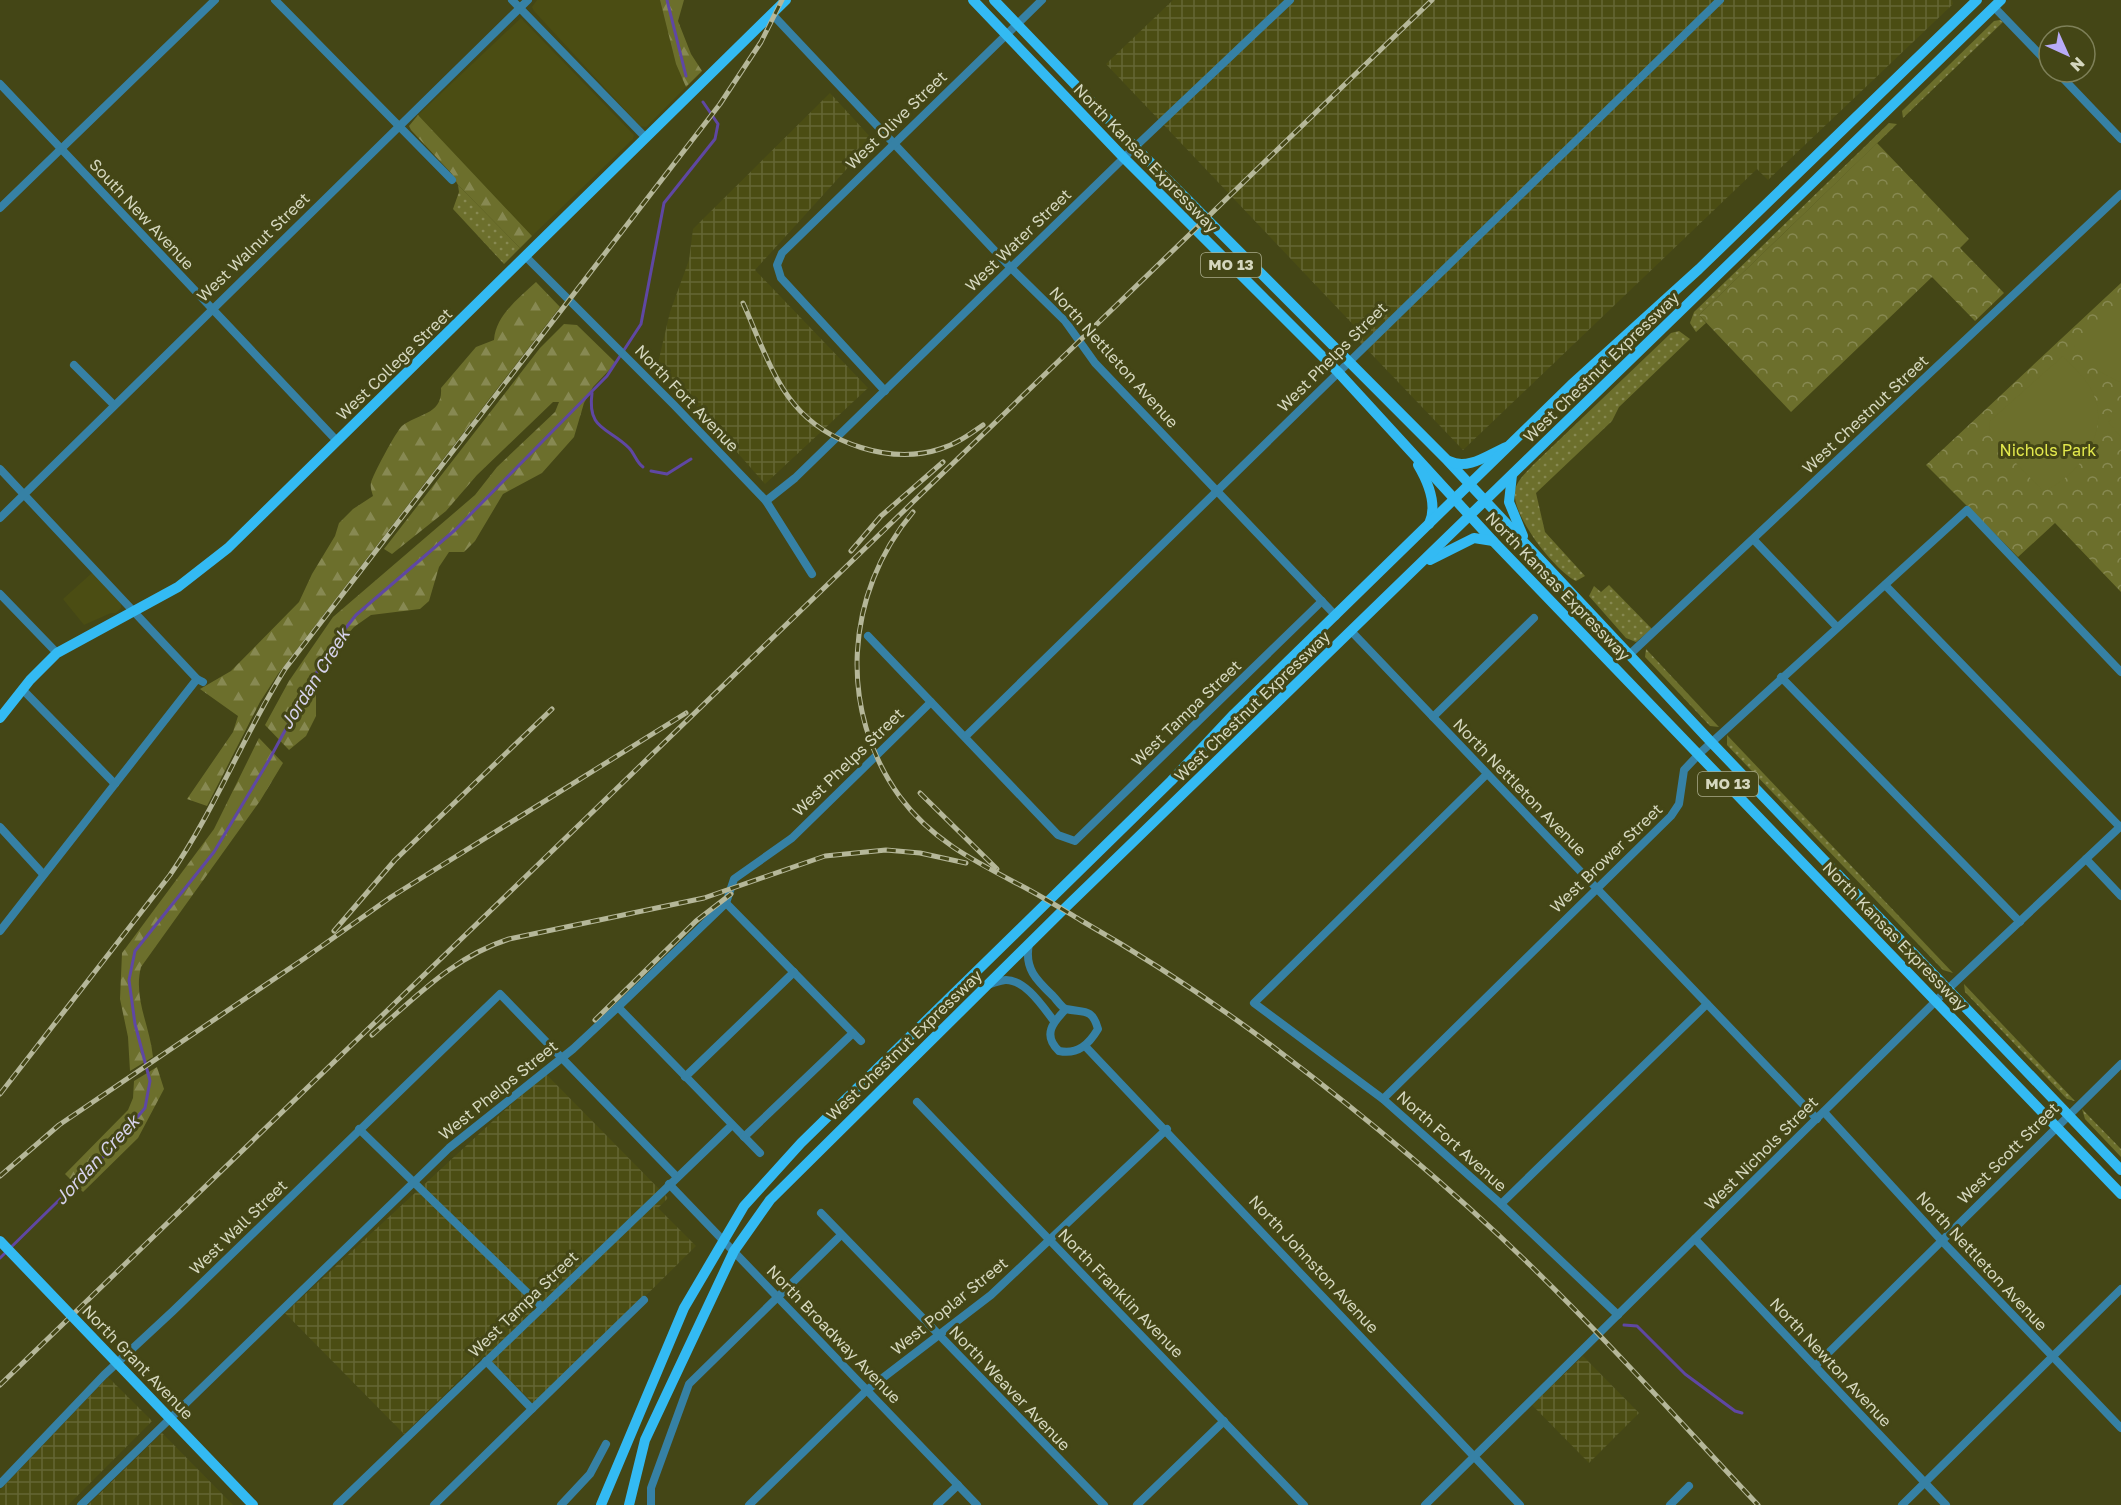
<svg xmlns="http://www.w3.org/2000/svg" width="2121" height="1505" viewBox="0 0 2121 1505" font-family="'Golos Text',sans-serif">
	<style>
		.built { fill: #4b4d13 }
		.industrial { fill: url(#industrial-grid) }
		.grass { fill: url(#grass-dots) }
		.forest { fill: url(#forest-firs) }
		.park { fill: url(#park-crowns) }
		.pitch { fill: #6c6f2c }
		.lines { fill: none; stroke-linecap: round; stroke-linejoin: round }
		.stream { stroke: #5f47a3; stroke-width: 3 }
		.minor { stroke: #3681a5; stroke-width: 8 }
		.major { stroke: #33baf3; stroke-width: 10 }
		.rail-casing { stroke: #b5b799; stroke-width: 5 }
		.rail { stroke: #444616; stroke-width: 3; stroke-dasharray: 9; stroke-linecap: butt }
		.major-bridge { stroke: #33baf3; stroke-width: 10 }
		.labels { text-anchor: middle; stroke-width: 6; stroke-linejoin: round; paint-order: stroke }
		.shield { fill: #444616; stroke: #aaac8c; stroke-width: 1.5 }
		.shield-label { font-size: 15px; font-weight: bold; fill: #d5d7be }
		.street-label { font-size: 16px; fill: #d5d7be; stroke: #444616 }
		.park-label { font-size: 16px; fill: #e3e94d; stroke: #444616 }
		.water-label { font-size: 18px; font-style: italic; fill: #d6d2eb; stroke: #444616 }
	</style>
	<defs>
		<pattern id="industrial-grid" width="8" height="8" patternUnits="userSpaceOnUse" patternTransform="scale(1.5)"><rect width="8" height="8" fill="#4b4d13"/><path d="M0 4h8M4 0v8" fill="none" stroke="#646634"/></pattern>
		<pattern id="grass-dots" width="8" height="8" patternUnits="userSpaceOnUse" patternTransform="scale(1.5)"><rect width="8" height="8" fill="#6c6f2c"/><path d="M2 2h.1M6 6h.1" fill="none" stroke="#878952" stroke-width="1.8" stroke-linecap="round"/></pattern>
		<pattern id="forest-firs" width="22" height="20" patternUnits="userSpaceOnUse" patternTransform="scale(1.5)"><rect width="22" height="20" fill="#6c6f2c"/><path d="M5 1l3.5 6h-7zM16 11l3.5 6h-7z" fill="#878952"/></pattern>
		<pattern id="park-crowns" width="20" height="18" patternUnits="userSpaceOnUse" patternTransform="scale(1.5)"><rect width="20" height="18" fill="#6c6f2c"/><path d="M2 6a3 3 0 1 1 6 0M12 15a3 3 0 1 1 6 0" fill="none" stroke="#878952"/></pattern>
	</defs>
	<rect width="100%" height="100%" fill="#444616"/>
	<g class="built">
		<path d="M537 0H660L676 64 686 87 646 127 640 126 534 11 532 7Z"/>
		<path d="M521 18 634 135 633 139 532 236 418 115Z"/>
		<path d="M93 572 121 604V608L116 613H111L84 625 63 599Z"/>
	</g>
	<g class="industrial">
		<path d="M1173 0H1952L1953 4 1768 180 1757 169 1463 450 1358 340 1363 335 1106 64Z"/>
		<path d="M830 93 873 140 755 270 868 388 765 484 658 363 670 312 689 260 693 229Z"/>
		<path d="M545 1073 668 1198 658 1208 696 1246 535 1405 485 1355 404 1434 285 1313Z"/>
		<path d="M1583 1356 1639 1413 1589 1463 1532 1405Z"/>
		<path d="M108 1377 152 1421 68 1505H0V1490Z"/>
		<path d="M162 1433 233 1505H88Z"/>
	</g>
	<g class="grass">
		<path d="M2000 20 2003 22 1903 118 1902 111 1994 21Z"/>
		<path d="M1889 123 1897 124 1699 315 1706 323 1696 332 1690 323 1694 312Z"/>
		<path d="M458 185 520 248 504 264 453 209 459 192Z"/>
		<path d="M1679 331 1690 339 1619 407 1612 421 1536 493 1545 532 1585 576 1576 581C1555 571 1511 515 1515 491 1516 481 1527 472 1533 465L1671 333Z"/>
		<path d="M1609 585 1652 629 1636 642 1626 638 1589 596 1594 586 1601 592Z"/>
		<path d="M1646 649 1719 727 1710 726 1645 657Z"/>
		<path d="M1727 735 1953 973 1943 970 1727 745Z"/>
		<path d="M1964 984 2075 1101 2067 1099 1965 992Z"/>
		<path d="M2082 1109 2121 1149V1157L2085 1119Z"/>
	</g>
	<g class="forest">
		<path d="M660 0H684L678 21 691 54 702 71 686 87 676 64Z"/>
		<path d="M418 115 532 236 520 248 458 185 452 174 411 130 409 126Z"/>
		<path d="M536 282 560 307 278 674 260 702 207 806 187 799 233 732 238 716 200 689 231 671 299 602 312 574 335 536 339 523 353 509 373 496C372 492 370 487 371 483 372 476 397 430 402 426 418 413 443 415 441 388L476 347 494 340C496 315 518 299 536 282Z"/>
		<path d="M564 324 577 325 616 363 593 387 584 403 574 437 542 473 503 494 475 541 464 552H449L439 567 429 601 420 609 371 615 354 627 333 651 316 678V716L306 736 289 750 265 725 289 681 333 617 475 495 497 467 555 412 559 402H553L477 475 446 511 392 554 384 549 540 348Z"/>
		<path d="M259 738 283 763 260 801 141 967C133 998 150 1026 153 1057L130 1071 128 1037 120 999 122 953 214 829Z"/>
		<path d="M157 1067 164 1089 138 1138 83 1192 65 1174 128 1110 133 1098 134 1081Z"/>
	</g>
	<g class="park">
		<path d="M1877 143 1969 239 1960 248 2004 293 1975 321 1932 277 1791 412 1699 315Z"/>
		<path d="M2121 283V592L2055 523 2018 557 1926 465Z"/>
	</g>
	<g class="pitch">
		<path d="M2121 300V383L2097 370 2074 346Z"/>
		<path d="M2063 356C2073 367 2087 379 2093 393 2111 431 2079 477 2043 491L1989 435 1990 421Z"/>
		<path d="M2113 411 2121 415V437L2108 422 2111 420 2107 416Z"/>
	</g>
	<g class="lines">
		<g class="stream">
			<path d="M667 0 686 76"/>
			<path d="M592 393C587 430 608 427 629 448 635 454 636 462 643 467"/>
			<path d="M651 471 667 474 691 459"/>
			<path d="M0 1258 104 1156 145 1108 150 1081 135 1024 129 980 135 951 214 852 269 760 330 648 356 615 455 530 607 376 641 324 664 203 715 139 718 124 703 102"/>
			<path d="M1624 1325 1637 1326 1685 1374 1735 1411 1742 1413"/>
		</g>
		<g class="minor">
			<path d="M275 0 452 180"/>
			<path d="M512 0 646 138"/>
			<path d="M1994 7 2049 64"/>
			<path d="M772 14 1011 268 1065 321 1095 363 1336 616"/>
			<path d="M2057 72 2121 139"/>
			<path d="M0 84 337 441"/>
			<path d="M0 208 215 0"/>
			<path d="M525 256 674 405 766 501 812 574"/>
			<path d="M74 365 114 405"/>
			<path d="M885 391 781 278 777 265 782 253 1042 0"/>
			<path d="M0 469 197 679"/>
			<path d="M766 501 795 478 1135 147 1290 0"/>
			<path d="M0 518 528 0"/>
			<path d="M1754 540 1837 627"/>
			<path d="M1885 585 2120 827"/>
			<path d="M0 594 57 653"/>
			<path d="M1351 631 1817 1119"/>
			<path d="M868 636 1058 835 1075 841 1322 601"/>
			<path d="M1629 655 2121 194"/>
			<path d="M1781 677 2020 922"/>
			<path d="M22 689 115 784"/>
			<path d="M1433 717 1534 618"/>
			<path d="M966 736 1720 0"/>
			<path d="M1487 774 1254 1003 1383 1099 1501 1204 1618 1315"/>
			<path d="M0 827 43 874"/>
			<path d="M2086 859 2121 896"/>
			<path d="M726 903 861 1041"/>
			<path d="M0 931 197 679 203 682"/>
			<path d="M1029 944C1024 968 1036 980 1053 996 1056 999 1062 1008 1066 1009 1083 1013 1092 1007 1098 1029 1089 1044 1078 1055 1059 1051 1042 1035 1053 1022 1066 1009"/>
			<path d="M986 985C992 984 1000 980 1006 980 1026 980 1043 1007 1054 1021"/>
			<path d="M618 1007 760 1153"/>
			<path d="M1085 1046 1520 1505"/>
			<path d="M685 1077 794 972"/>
			<path d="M1383 1099 1671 816 1679 804 1684 770 1700 753 1967 510 2121 672"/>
			<path d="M917 1102 1304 1505"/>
			<path d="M1824 1112 1941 1240 2121 1428"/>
			<path d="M359 1129 541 1306"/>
			<path d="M744 1137 853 1033"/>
			<path d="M669 1184 977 1505"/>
			<path d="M1501 1204 1707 1004"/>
			<path d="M821 1213 1104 1505"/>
			<path d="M1695 1239 1946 1505"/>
			<path d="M1815 1366 2121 1064"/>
			<path d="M532 1409 644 1300"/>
			<path d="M0 1484 104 1375 173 1311 500 994 677 1177"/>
			<path d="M81 1505 449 1148 573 1049 618 1007 726 903 734 879 792 838 931 702"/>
			<path d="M337 1505 732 1125"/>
			<path d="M434 1505 532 1409 486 1361"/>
			<path d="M561 1505 590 1474 606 1444"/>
			<path d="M651 1505V1488L689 1384 840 1236"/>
			<path d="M749 1505 867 1390 991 1295 1167 1129"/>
			<path d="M937 1505 958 1485"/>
			<path d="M1137 1505 1224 1421"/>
			<path d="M1425 1505 1948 989 2121 826"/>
			<path d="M1670 1505 1689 1486"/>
			<path d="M1902 1505 2121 1289"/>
		</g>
		<g class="major">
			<path d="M973 0 1124 158 1338 372 1493 541 2121 1194"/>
			<path d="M994 0 1135 147 1447 460 1711 742 2121 1170"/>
			<path d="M1449 461C1468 471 1489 454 1506 447"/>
			<path d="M1418 465C1428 482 1438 505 1429 524"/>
			<path d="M1512 475 1509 502 1523 536"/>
			<path d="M1430 560 1474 538 1493 541"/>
			<path d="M0 718 30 680 57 653 178 587 228 548 786 0"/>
			<path d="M601 1505 684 1308 744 1206 801 1143 1171 781 1234 714 1571 385 1699 269 1977 0"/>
			<path d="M629 1505 645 1440 734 1251 770 1200 1063 910 2001 0"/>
		</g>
		<g class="rail-casing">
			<g id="rail">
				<path d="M743 303C758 336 771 376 794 404 827 444 891 465 940 449 956 444 969 435 983 425"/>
				<path d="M913 512C845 593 837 710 900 797 932 840 974 861 1020 885 1041 896 1062 909 1082 921 1150 960 1217 1004 1280 1052 1367 1118 1452 1189 1531 1266 1609 1342 1683 1425 1758 1505"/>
				<path d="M851 551 881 516 943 462"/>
				<path d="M920 793 997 869"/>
				<path d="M334 931 395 860 552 709"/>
				<path d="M595 1020 696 921 731 894"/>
				<path d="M372 1035C415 998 453 957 509 939L704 898 825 856 886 850 920 853 966 863"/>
				<path d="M0 1094 170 875C215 810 243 736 285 669L720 104 761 42 782 0"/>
				<path d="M0 1176 59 1125 305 958 391 897 686 713"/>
				<path d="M0 1385 1432 0"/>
			</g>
		</g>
		<use href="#rail" class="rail"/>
		<path class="major-bridge" d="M0 1241 253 1505"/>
	</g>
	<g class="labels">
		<g class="shield">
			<rect x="1201" y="253" width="60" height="24" rx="4.5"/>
			<rect x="1698" y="772" width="60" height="24" rx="4.5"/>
		</g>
		<g class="shield-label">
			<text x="1231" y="270">MO 13</text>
			<text x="1728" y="789">MO 13</text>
		</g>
		<g class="street-label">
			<text transform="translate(896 120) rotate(-44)" y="6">West Olive Street</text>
			<text transform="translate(1146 158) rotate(46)" y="6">North Kansas Expressway</text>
			<text transform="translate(142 214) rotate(47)" y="6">South New Avenue</text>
			<text transform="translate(1018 240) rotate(-44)" y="6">West Water Street</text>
			<text transform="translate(253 247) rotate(-44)" y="6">West Walnut Street</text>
			<text transform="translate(1114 357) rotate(48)" y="6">North Nettleton Avenue</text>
			<text transform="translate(1332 357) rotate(-45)" y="6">West Phelps Street</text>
			<text transform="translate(394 364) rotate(-44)" y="6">West College Street</text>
			<text transform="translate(1601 367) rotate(-44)" y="6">West Chestnut Expressway</text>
			<text transform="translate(687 398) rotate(46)" y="6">North Fort Avenue</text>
			<text transform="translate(1865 414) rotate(-43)" y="6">West Chestnut Street</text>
			<text transform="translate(1558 586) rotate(46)" y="6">North Kansas Expressway</text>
			<text transform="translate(1252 706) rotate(-44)" y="6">West Chestnut Expressway</text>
			<text transform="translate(1186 713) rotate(-44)" y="6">West Tampa Street</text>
			<text transform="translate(848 762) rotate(-44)" y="6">West Phelps Street</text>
			<text transform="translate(1520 787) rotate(46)" y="6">North Nettleton Avenue</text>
			<text transform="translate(1606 858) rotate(-44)" y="6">West Brower Street</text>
			<text transform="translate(1895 936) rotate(46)" y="6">North Kansas Expressway</text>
			<text transform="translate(904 1045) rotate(-44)" y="6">West Chestnut Expressway</text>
			<text transform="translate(498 1090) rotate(-39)" y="6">West Phelps Street</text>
			<text transform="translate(1452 1141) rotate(42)" y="6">North Fort Avenue</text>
			<text transform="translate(1761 1153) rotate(-45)" y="6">West Nichols Street</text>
			<text transform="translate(2008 1153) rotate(-45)" y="6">West Scott Street</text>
			<text transform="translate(238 1227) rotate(-44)" y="6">West Wall Street</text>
			<text transform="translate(1982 1261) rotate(47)" y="6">North Nettleton Avenue</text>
			<text transform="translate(1314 1264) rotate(47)" y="6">North Johnston Avenue</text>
			<text transform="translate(1121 1293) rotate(46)" y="6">North Franklin Avenue</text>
			<text transform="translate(523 1304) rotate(-44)" y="6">West Tampa Street</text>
			<text transform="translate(949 1306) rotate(-39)" y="6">West Poplar Street</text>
			<text transform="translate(834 1334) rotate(46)" y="6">North Broadway Avenue</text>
			<text transform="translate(138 1362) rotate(46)" y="6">North Grant Avenue</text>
			<text transform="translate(1831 1362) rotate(47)" y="6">North Newton Avenue</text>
			<text transform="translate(1010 1388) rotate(46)" y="6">North Weaver Avenue</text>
		</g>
		<g class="park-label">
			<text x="2048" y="456">Nichols Park</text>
		</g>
		<g class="water-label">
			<text transform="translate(315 679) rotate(-58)" y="6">Jordan Creek</text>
			<text transform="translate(97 1160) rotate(-47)" y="6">Jordan Creek</text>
		</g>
	</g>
	<g transform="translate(2067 54) rotate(135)"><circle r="28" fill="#444616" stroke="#7e8059" stroke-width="1.5"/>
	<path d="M0-4.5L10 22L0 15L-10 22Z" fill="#b8abf7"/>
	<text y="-9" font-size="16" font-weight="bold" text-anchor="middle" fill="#d5d7be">N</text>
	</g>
</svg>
